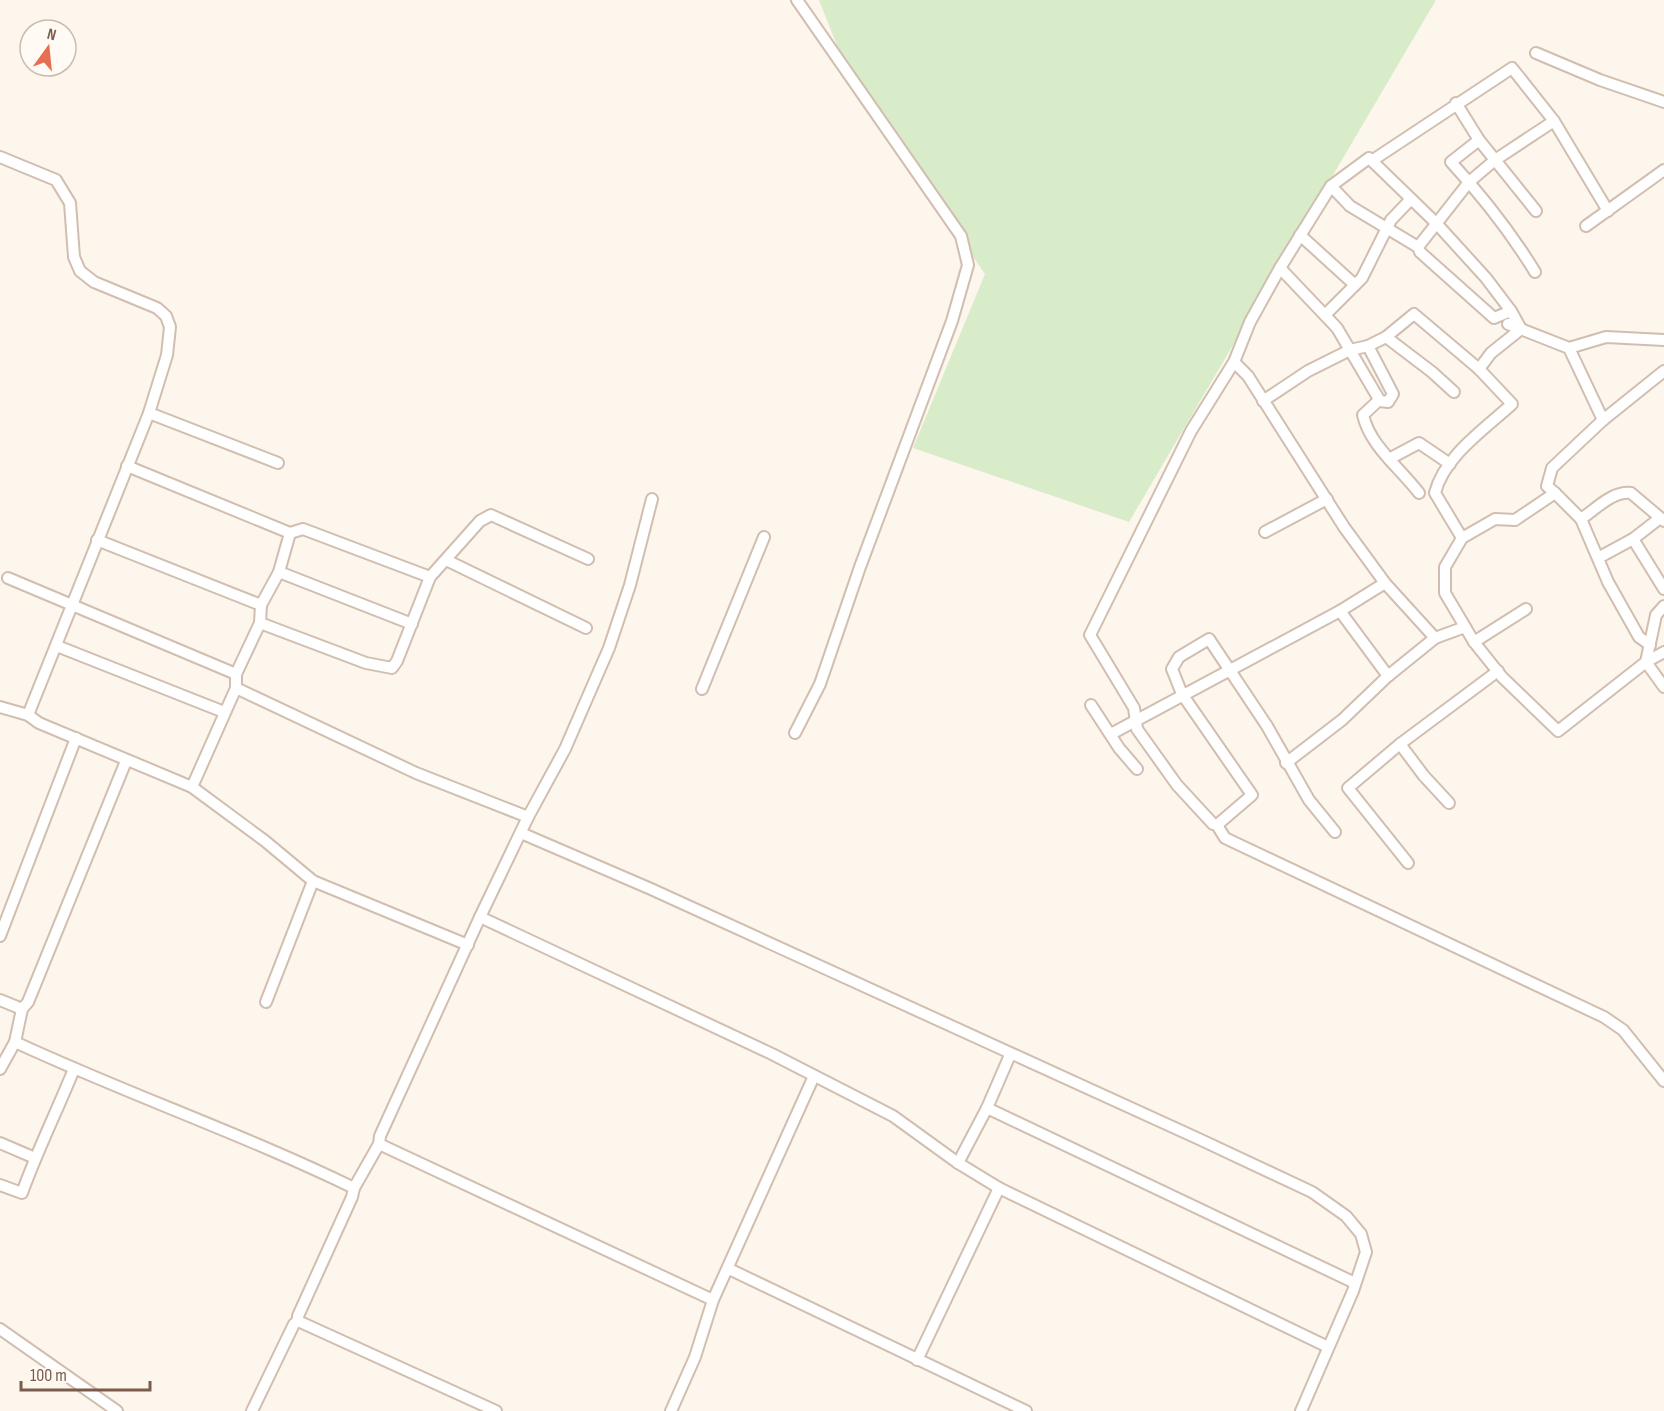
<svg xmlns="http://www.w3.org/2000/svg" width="1664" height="1411" viewBox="0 0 1664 1411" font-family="'Sofia Sans Condensed',sans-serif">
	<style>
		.green { fill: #d8ecc9 }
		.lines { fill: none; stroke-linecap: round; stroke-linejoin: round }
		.minor-casing { stroke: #d1beb0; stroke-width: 14 }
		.minor { stroke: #fff; stroke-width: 10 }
	</style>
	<rect width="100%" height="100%" fill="#fdf6ec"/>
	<path class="green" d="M819 0H1436L1129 522 913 448 985 274 853 86Z"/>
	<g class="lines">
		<g class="minor-casing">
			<g id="minor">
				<path d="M1536 53 1600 80 1664 102"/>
				<path d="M1456 103 1479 140 1536 211"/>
				<path d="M1479 140 1451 162C1483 197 1510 231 1535 272"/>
				<path d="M0 157 56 180 70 203 74 257 80 271 94 282 157 308 166 316 170 327 167 355 149 413 28 715"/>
				<path d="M1373 160 1512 68 1554 121 1608 211"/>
				<path d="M1331 186 1350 206 1418 247 1420 252 1494 318 1511 311"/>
				<path d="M1586 226 1664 170"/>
				<path d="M1300 235 1355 285"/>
				<path d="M1418 247 1469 182 1495 160 1554 121"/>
				<path d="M1280 268 1337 328 1380 401 1388 402 1393 394 1368 346"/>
				<path d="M1326 314 1362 278 1391 220 1410 200"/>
				<path d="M1508 324 1569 348 1606 337 1664 340"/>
				<path d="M1386 337 1432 372 1454 392"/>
				<path d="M1569 348 1603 420"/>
				<path d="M1234 362 1248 376 1344 527 1385 583 1435 638"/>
				<path d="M1479 369 1491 353 1521 329 1511 311 1486 278 1436 223 1369 158 1331 186 1280 268 1250 322 1234 362 1191 431 1090 635 1134 708 1137 729 1177 785 1213 824 1217 825 1225 838 1604 1017 1623 1030 1664 1081"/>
				<path d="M1664 371 1603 420 1552 468 1547 486 1555 493 1515 520 1495 519 1462 538 1445 567V593L1474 642 1502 677 1558 731 1646 662 1656 615 1664 606"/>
				<path d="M1379 400 1363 415C1370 446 1400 468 1419 493"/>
				<path d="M1263 401 1308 371 1350 350 1368 346 1386 337 1414 314 1479 369 1512 404C1486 428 1444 456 1435 493L1462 538"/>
				<path d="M149 413 278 463"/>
				<path d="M1389 459 1419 443 1450 464"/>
				<path d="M127 466 290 533 303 529 430 577"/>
				<path d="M1555 493 1581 519 1608 582 1639 637 1650 645"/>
				<path d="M1581 519C1596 509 1612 491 1631 493L1664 521"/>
				<path d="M1265 532 1327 499"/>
				<path d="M1633 539 1664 589"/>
				<path d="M97 540 261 605"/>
				<path d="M1598 558 1633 539 1660 518"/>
				<path d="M446 560 586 628"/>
				<path d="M279 572 412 624"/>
				<path d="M8 578 236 674"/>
				<path d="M1340 611 1388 676"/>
				<path d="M260 623 366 663 392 668 397 661 430 577 480 521 491 515 588 559"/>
				<path d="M1474 642 1526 609"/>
				<path d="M57 646 224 712"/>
				<path d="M1664 652 1646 662 1664 687"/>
				<path d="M236 688 416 773 528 817"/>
				<path d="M702 689 764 537"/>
				<path d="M1091 705 1119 748 1137 769"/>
				<path d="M0 707 28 715 39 723 192 787 265 841 313 881 468 945"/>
				<path d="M795 733 820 684 860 567 952 321 968 265 961 236 797 0"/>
				<path d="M1111 734 1340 611 1385 583"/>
				<path d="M1400 744 1424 776 1449 803"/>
				<path d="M1286 763 1342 720 1388 676 1435 638 1465 627"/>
				<path d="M192 787 236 688V674L260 623 261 605 279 572 290 533"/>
				<path d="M1217 825 1252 795 1182 694 1172 669 1179 657 1209 639 1267 726 1309 800 1335 832"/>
				<path d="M521 833 651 889 1199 1139 1312 1192 1346 1216 1361 1234 1366 1252 1353 1291 1301 1411"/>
				<path d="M1408 863 1348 788 1400 744 1498 671"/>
				<path d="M480 917 772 1054 893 1116 958 1163 999 1188 1328 1347"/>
				<path d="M0 936 76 738"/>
				<path d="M0 1000 22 1009"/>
				<path d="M266 1002 313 881"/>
				<path d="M15 1042 22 1009 28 1002 126 761"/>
				<path d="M0 1069 15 1042C127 1094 243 1134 354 1188"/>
				<path d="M987 1108 1355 1283"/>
				<path d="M0 1143 35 1158"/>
				<path d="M379 1144 713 1300"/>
				<path d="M958 1163 987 1108 1010 1055"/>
				<path d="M0 1185 22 1193C37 1151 57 1111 74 1069"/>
				<path d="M729 1269 1026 1411"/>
				<path d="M298 1321 496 1411"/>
				<path d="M0 1329 117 1411"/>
				<path d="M917 1360 999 1188"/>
				<path d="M252 1411 294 1324 298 1321V1316L352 1197 354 1188 379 1144 380 1136 480 917 528 817 565 749 609 648 630 585 652 499"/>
				<path d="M671 1411 695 1357 713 1300 814 1076"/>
			</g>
		</g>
		<use href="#minor" class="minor"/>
	</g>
	<g transform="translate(48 48) rotate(15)"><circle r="28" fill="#fffaf3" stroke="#cabbb1" stroke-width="1.5"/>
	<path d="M0-4.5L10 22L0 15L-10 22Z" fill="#e76f51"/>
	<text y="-9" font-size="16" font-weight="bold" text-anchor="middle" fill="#7a5c4d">N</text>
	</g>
	<path d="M21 1381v9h129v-9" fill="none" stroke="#7a5c4d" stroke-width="3"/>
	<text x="30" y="1381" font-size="18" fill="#7a5c4d" stroke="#fffaf3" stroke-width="4.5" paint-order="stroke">100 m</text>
</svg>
